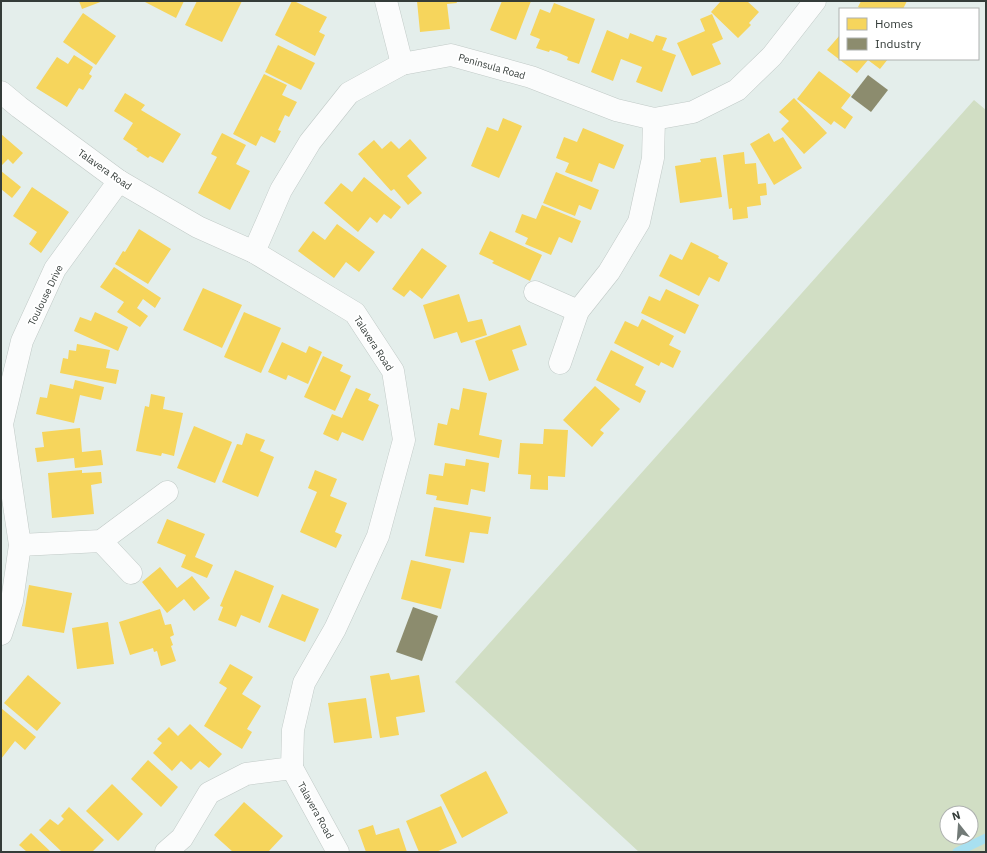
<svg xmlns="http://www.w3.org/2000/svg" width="987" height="853" viewBox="0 0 987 853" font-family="'IBM Plex Sans',sans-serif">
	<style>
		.green { fill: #d1dec4; fill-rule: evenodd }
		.homes { fill: #f6d55c }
		.industry { fill: #8c8c6e }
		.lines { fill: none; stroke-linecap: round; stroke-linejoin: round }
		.stream { stroke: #a8e0f0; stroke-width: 9 }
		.minor-casing { stroke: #c1cac7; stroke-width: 23 }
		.minor { stroke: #fbfcfc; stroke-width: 22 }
		.labels { text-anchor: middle; stroke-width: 4; stroke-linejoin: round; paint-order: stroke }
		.street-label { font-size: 10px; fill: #343c39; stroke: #fff }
	</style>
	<rect width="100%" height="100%" fill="#e4eeeb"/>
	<path class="green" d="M974 100 986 110V852H639L455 682ZM947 813H971V837H947Z"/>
	<g class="homes">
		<path d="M79 1H103L82 9Z"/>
		<path d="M146 1H184L176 18 145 2Z"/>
		<path d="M197 1H242L222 42 185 25Z"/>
		<path d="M292 1H294L327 17 319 32 325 35 315 56 275 35Z"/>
		<path d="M417 1H456L457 3 447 4 450 29 420 32Z"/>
		<path d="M502 1H531L516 40 490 30Z"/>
		<path d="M721 1H747L759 12 749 23 751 25 738 38 711 12Z"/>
		<path d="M861 1H907L903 9H862L858 7Z"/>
		<path d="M554 3 595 19 579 64 567 60 568 57 559 53 550 50 549 52 536 48 540 39 530 35 540 9 550 13Z"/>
		<path d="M83 13 116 36 96 65 63 42Z"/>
		<path d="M712 14 723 39 712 44 721 64 692 76 677 43 705 31 700 19Z"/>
		<path d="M607 30 628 39 630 33 653 42 656 35 667 38 662 50 676 55 662 92 636 82 642 67 621 59 613 81 591 72Z"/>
		<path d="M840 35V59H888L880 69 868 60 857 73 827 50Z"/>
		<path d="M278 45 315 63 301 90 265 72Z"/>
		<path d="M74 55 93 67 89 74 92 76 83 90 79 88 67 107 36 88 57 57 68 64Z"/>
		<path d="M819 71 851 95 841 108 853 117 845 129 834 121 831 125 797 99Z"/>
		<path d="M264 74 287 85 282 95 297 102 289 117 285 115 278 130 281 131 275 143 261 136 256 146 233 134Z"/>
		<path d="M125 93 145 105 141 110 181 134 163 163 150 156 148 158 136 150 138 149 123 139 133 123 114 111Z"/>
		<path d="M794 98 827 133 804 154 781 129 789 121 779 112Z"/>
		<path d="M503 118 522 126 499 178 471 166 487 127 498 131Z"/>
		<path d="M583 128 624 145 614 169 599 163 592 182 565 172 569 163 556 158 564 137 577 142Z"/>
		<path d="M222 133 246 145 236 164 250 171 230 210 198 193 217 157 211 154Z"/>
		<path d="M769 133 774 142 783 137 802 168 774 185 750 144Z"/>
		<path d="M1 134 23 153 13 164 8 159 1 166Z"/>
		<path d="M410 139 427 158 407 176 422 193 408 205 394 189 391 191 358 154 374 140 382 149 391 141 399 149Z"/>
		<path d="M744 152 745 164 756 163 758 184 766 183 767 195 760 196 761 205 747 207 748 218 733 220 732 208 729 209 723 155Z"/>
		<path d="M716 157 722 197 680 203 675 166 701 162 700 159Z"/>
		<path d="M1 171 21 187 12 198 1 189Z"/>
		<path d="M556 172 599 190 591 210 579 205 575 216 543 203Z"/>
		<path d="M364 177 401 207 391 219 384 214 377 223 370 217 358 232 324 203 341 183 352 192Z"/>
		<path d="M32 187 69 212 41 253 29 244 37 232 13 216Z"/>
		<path d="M542 205 581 221 572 243 559 237 551 255 525 244 528 238 515 232 522 214 536 219Z"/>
		<path d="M337 224 375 252 359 272 346 262 334 278 298 251 313 231 325 240Z"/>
		<path d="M139 229 171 249 148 284 115 264 123 251 125 252Z"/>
		<path d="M490 231 542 255 530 281 492 263 494 261 479 254Z"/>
		<path d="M691 242 719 256 718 258 728 263 719 282 709 277 699 296 659 276 670 254 682 260Z"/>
		<path d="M422 248 447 266 422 299 410 290 404 297 392 289Z"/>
		<path d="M114 267 161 298 155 308 143 299 137 308 148 316 140 327 117 312 124 302 100 287Z"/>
		<path d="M203 288 242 305 222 348 183 330Z"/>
		<path d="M666 289 699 305 685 334 641 313 649 296 660 301Z"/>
		<path d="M459 294 468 322 482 319 487 335 461 343 457 332 434 339 423 305Z"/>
		<path d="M95 312 128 327 118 351 74 331 80 317 91 321Z"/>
		<path d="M244 312 281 328 261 373 224 357Z"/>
		<path d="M642 319 674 336 669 345 681 351 673 368 661 362 659 366 614 343 625 321 638 327Z"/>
		<path d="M520 325 527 345 512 350 519 370 489 381 475 341Z"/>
		<path d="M282 342 306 353 309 346 322 352 308 384 288 375 286 380 268 372Z"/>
		<path d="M77 344 110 350 106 368 119 370 116 384 60 373 63 358 68 359 69 350 76 351Z"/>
		<path d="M611 350 644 367 635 385 646 391 640 403 596 380Z"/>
		<path d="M323 356 343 365 340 371 351 376 335 411 304 397Z"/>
		<path d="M75 380 104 387 101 400 80 395 74 423 36 414 40 397 47 398 50 384 73 389Z"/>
		<path d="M595 386 620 409 600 430 604 433 592 447 563 420Z"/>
		<path d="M356 388 371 394 368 400 379 405 363 441 342 432 338 441 323 434 332 414 342 418Z"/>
		<path d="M463 388 487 393 479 435 502 440 499 458 434 445 438 423 447 425 451 408 459 410Z"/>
		<path d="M151 394 165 397 163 409 183 413 174 456 162 453 161 456 136 451 145 406 149 407Z"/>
		<path d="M194 426 232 442 215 483 177 468Z"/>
		<path d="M80 428 82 452 101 450 103 465 75 468 74 458 37 462 35 448 44 447 42 432Z"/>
		<path d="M544 429 568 430 565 477 548 476V490L530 489 531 475 518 474 520 443 543 444Z"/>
		<path d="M246 433 265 440 260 451 274 457 258 497 222 482 237 444 242 445Z"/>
		<path d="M466 459 489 463 485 492 471 489 468 505 436 500 437 496 426 494 429 474 443 476 445 463 465 466Z"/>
		<path d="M82 470V473L101 472 102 483 91 485 94 514 52 518 48 473Z"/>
		<path d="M315 470 337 479 330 496 347 503 335 532 342 535 336 548 300 532 317 492 308 488Z"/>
		<path d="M434 507 491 517 488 534 470 532 464 563 425 556Z"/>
		<path d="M167 519 205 534 195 557 213 565 207 578 181 567 186 555 157 543Z"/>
		<path d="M411 560 451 569 441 609 401 599Z"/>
		<path d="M160 567 177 588 192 576 210 598 194 611 184 599 167 613 142 582Z"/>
		<path d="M235 570 274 586 260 623 241 615 236 627 218 620 223 607 220 606Z"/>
		<path d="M29 585 72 593 64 633 22 626Z"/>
		<path d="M282 594 319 609 305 642 268 627Z"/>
		<path d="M160 609 165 625 171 624 174 635 170 637 173 645 171 646 176 661 161 666 157 651 154 652 153 648 130 655 119 622Z"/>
		<path d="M108 622 114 664 77 669 72 628Z"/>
		<path d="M230 664 253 677 242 694 261 706 247 729 252 732 242 749 204 726 227 688 219 683Z"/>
		<path d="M389 673 391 680 419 675 425 712 396 717 399 735 380 738 370 676Z"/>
		<path d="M28 675 61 703 37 731 4 703Z"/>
		<path d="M366 698 372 738 334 743 328 703Z"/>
		<path d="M1 708 36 737 25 750 15 741 1 759Z"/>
		<path d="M190 724 222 754 209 768 200 761 191 770 181 761 172 771 153 753 162 743 157 739 169 727 178 736Z"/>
		<path d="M148 760 178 787 161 807 131 779Z"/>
		<path d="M486 771 508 813 462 838 440 795Z"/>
		<path d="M112 784 143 814 118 841 86 811Z"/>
		<path d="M244 802 283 836 268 852H233L214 835Z"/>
		<path d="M441 806 457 843 436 852H419L406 821Z"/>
		<path d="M69 807 104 840 92 852H62L39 830 50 819 58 825 64 819 61 816Z"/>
		<path d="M373 825 376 835 399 828 407 852H366L358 830Z"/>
		<path d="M31 833 51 852H27L19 845Z"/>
	</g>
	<g class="industry">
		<path d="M868 75 888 90 871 112 851 97Z"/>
		<path d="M413 607 438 616 422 661 396 652Z"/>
	</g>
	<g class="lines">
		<path class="stream" d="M957 852 986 838"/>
		<g class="minor-casing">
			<g id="minor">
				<path d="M386 1 402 64"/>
				<path d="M1 92 19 107 119 181 198 227 254 252 355 313 393 371 404 440 378 536 335 629 304 683 293 730 292 768 246 774 209 793 182 838 166 852"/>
				<path d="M254 252 281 190 310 142 349 93 402 64 451 55 531 77 616 110 654 119 693 112 737 90 772 56 815 1"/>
				<path d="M535 292 578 311"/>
				<path d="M560 363 578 311 609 272 639 222 653 158 654 119"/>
				<path d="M101 541 131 573"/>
				<path d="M20 545 101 541 167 492"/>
				<path d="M1 634 12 601 20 545 2 424 22 341 55 269 119 181"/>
				<path d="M292 768 338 852"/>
			</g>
		</g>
		<use href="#minor" class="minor"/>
	</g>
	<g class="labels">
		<g class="street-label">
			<text transform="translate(492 66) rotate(16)" y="4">Peninsula Road</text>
			<text transform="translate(105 169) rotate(35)" y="4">Talavera Road</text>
			<text transform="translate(45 295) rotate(-64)" y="4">Toulouse Drive</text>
			<text transform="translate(374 343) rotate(57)" y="4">Talavera Road</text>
			<text transform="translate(316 810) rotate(61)" y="4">Talavera Road</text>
		</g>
	</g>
	<rect width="987" height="853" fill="none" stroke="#343c39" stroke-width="4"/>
	<rect x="839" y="8" width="140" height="52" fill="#ffffff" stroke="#aeb1b0"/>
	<rect x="847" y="18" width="20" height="12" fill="#f6d55c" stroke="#aeb1b0"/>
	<text x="875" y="28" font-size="12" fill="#343c39">Homes</text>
	<rect x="847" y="38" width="20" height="12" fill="#8c8c6e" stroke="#aeb1b0"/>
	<text x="875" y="48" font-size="12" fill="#343c39">Industry</text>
	<g transform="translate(959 825) rotate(343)"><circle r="19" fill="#ffffff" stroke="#aeb1b0"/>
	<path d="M0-3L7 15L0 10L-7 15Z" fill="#727a77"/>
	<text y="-6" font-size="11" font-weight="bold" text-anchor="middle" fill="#343c39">N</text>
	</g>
</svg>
